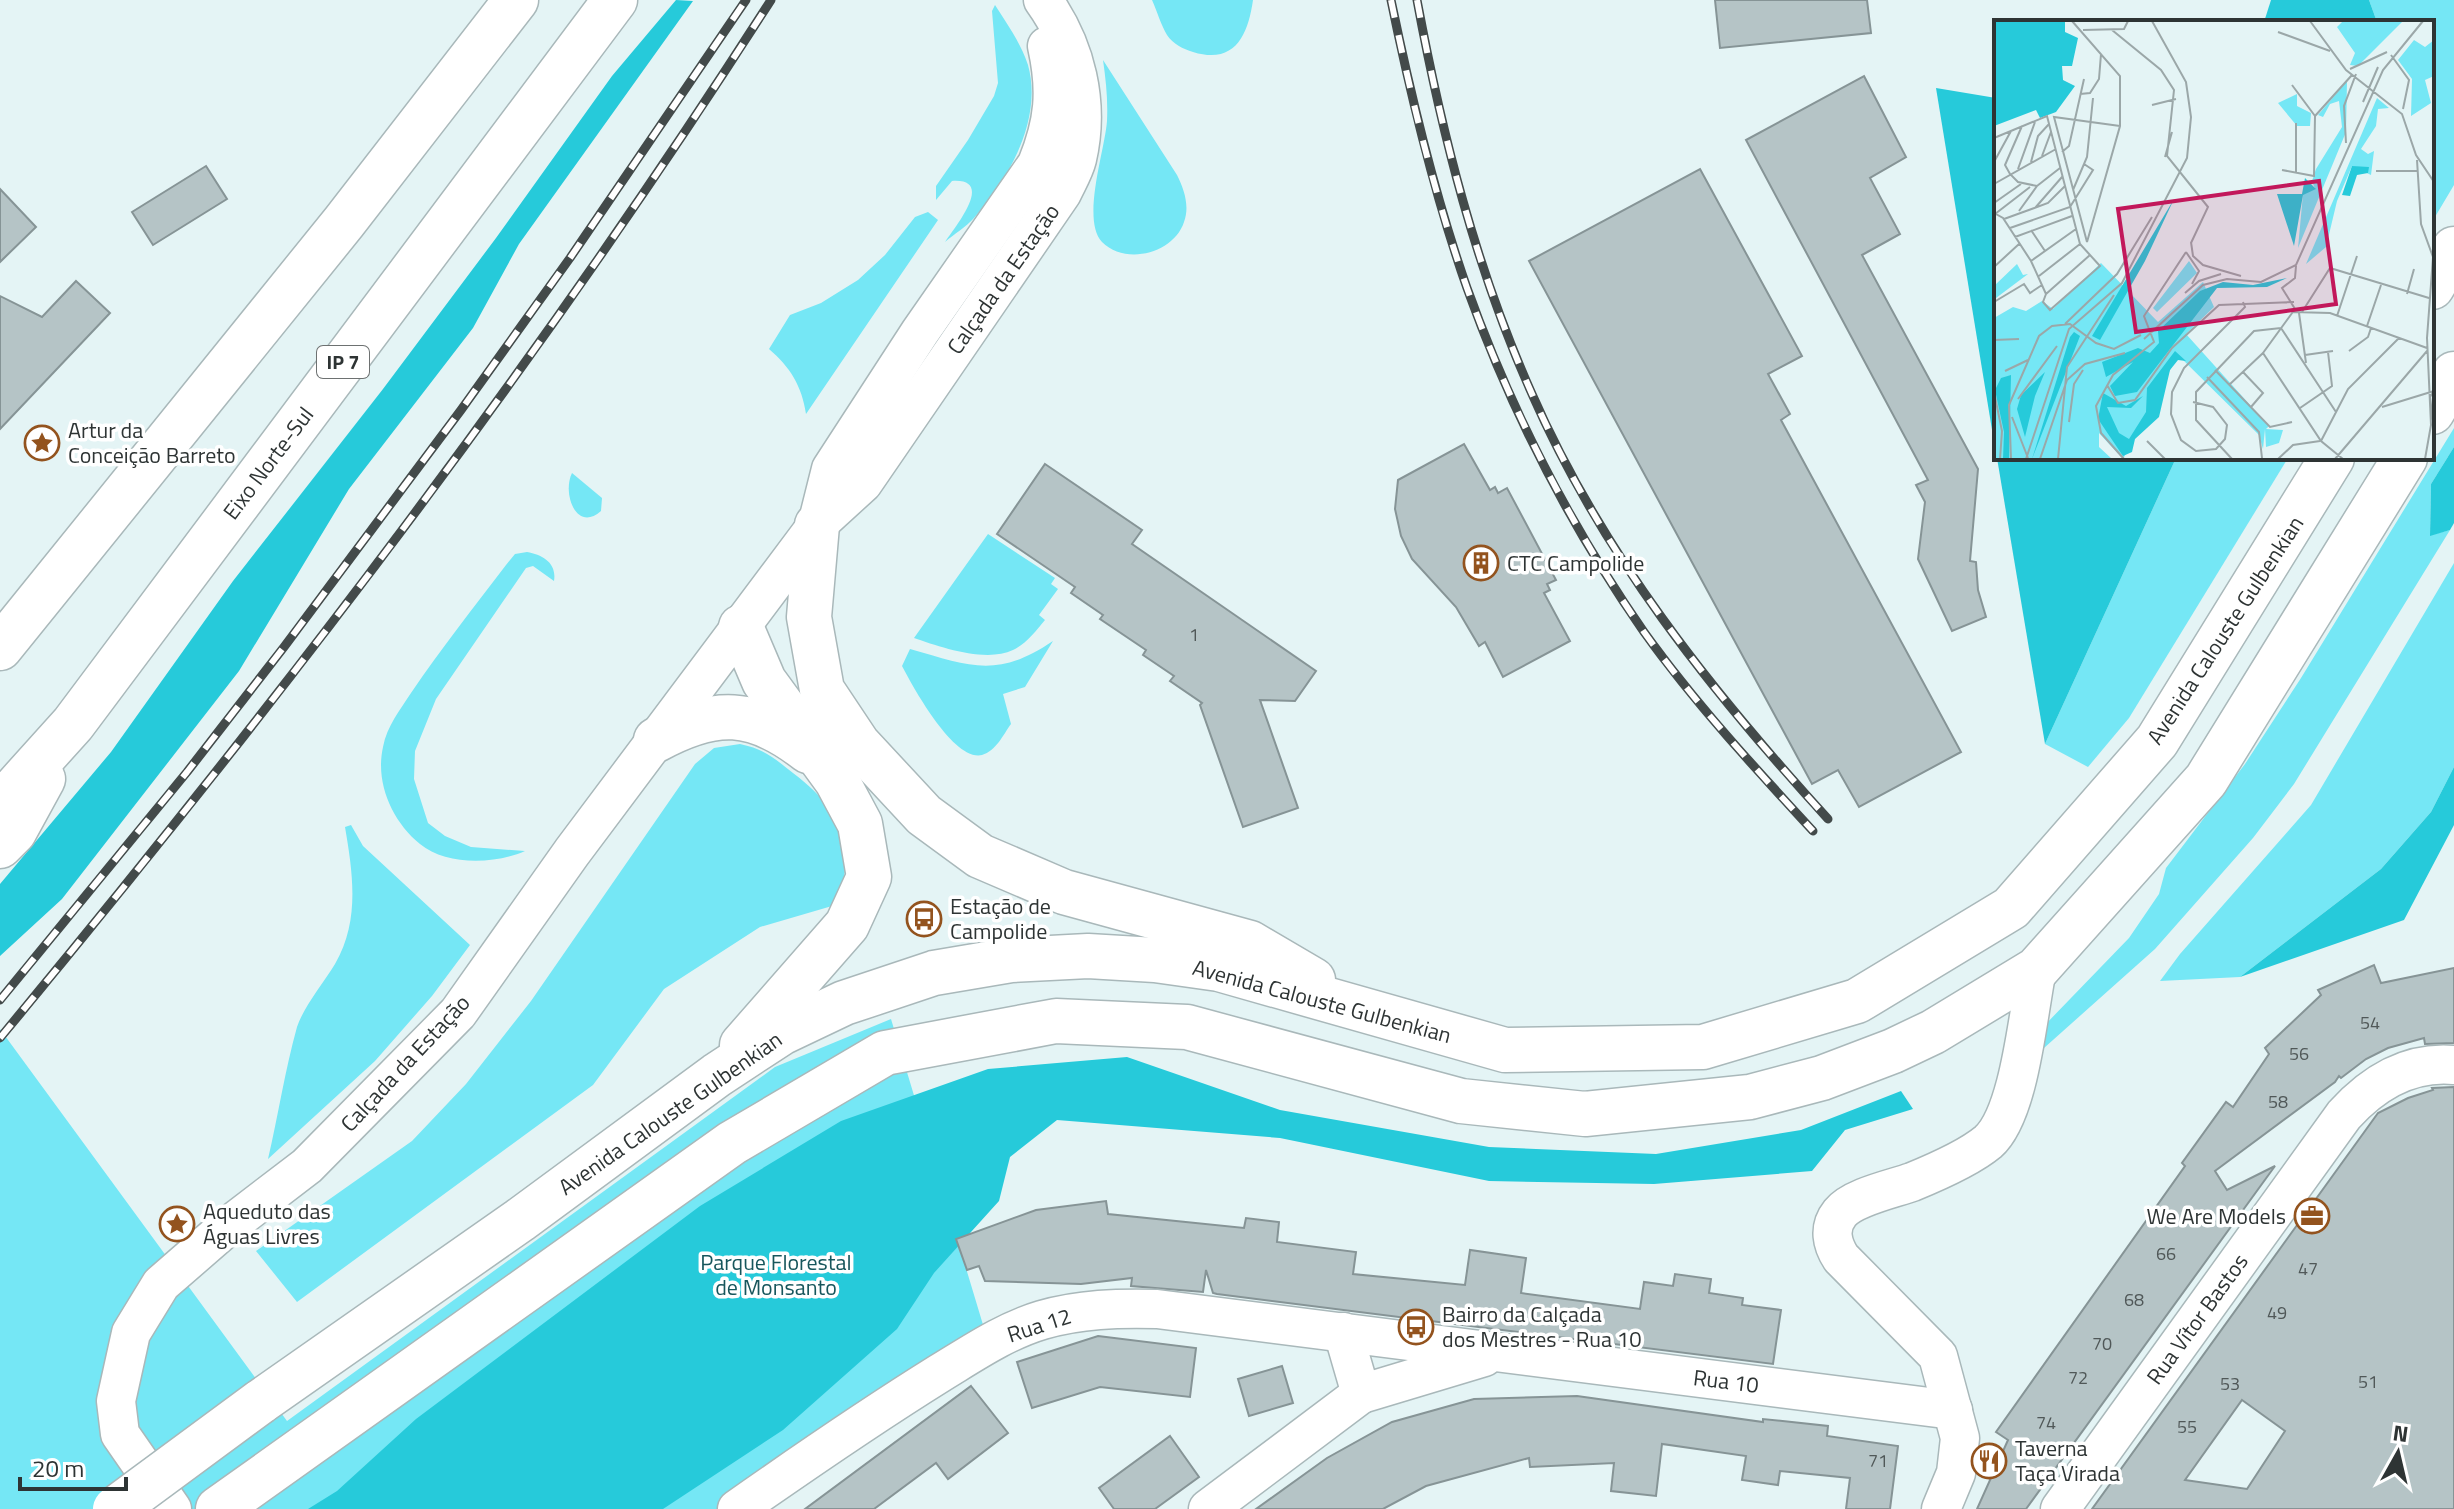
<svg xmlns="http://www.w3.org/2000/svg" width="2454" height="1509" viewBox="0 0 2454 1509" font-family="'Titillium Web',sans-serif">
	<style>
		.green { fill: #75e7f5 }
		.forest { fill: #26cada }
		.building { fill: #b5c4c6; stroke: #869496; stroke-width: 2; fill-rule: evenodd }
		.lines { fill: none; stroke-linecap: round; stroke-linejoin: round }
		.street-casing { stroke: #a9b8ba; stroke-width: 41 }
		.primary-casing { stroke: #a9b8ba; stroke-width: 47 }
		.highway-casing { stroke: #a9b8ba; stroke-width: 47 }
		.street { stroke: #fff; stroke-width: 38 }
		.primary { stroke: #fff; stroke-width: 44 }
		.highway { stroke: #fff; stroke-width: 44 }
		.rail-casing { stroke: #434a4a; stroke-width: 9 }
		.rail { stroke: #fff; stroke-width: 6; stroke-dasharray: 18; stroke-linecap: butt }
		.primary-bridge-casing { stroke: #a9b8ba; stroke-width: 47; stroke-linecap: butt }
		.primary-bridge { stroke: #fff; stroke-width: 44 }
		.labels { text-anchor: middle; stroke-width: 7; stroke-linejoin: round; paint-order: stroke }
		.number-label { font-size: 18px; fill: #505858 }
		.shield { fill: #fff; stroke: #6d7171; stroke-width: 2 }
		.shield-label { font-size: 20px; font-weight: bold; fill: #2e3434 }
		.street-label { font-size: 22px; fill: #2e3434; stroke: #fff }
		.poi-label { font-size: 22px; fill: #2e3434; stroke: #fff; text-anchor: start }
		.park-label { font-size: 22px; fill: #17565c; stroke: #fff }
		.inset-road { fill: none; stroke: #9ba7a8; stroke-width: 2 }
		.view { fill: #c2185b; fill-opacity: 0.15; stroke: #c2185b; stroke-width: 4 }
		.inset-edge { fill: none; stroke: #2e3434; stroke-width: 4 }
	</style>
	<rect width="100%" height="100%" fill="#e4f4f5"/>
	<g class="green">
		<path d="M1152 0H1253C1248 35 1235 65 1193 52 1183 49 1173 44 1167 35 1161 25 1157 11 1152 0Z"/>
		<path d="M2369 0H2454V185L2432 222V22H2377Z"/>
		<path d="M995 5C1007 24 1021 43 1028 65 1043 119 1009 179 974 218 966 227 954 234 945 242 955 227 996 178 952 181L936 200V186L968 140 994 96 998 83 992 11Z"/>
		<path d="M1103 60 1177 175C1184 189 1190 206 1184 222 1174 253 1126 266 1102 242 1081 220 1105 150 1107 121 1108 100 1106 81 1103 60Z"/>
		<path d="M928 212 938 220 806 414C802 386 790 367 769 349L790 315 821 303 858 280 885 255 915 217Z"/>
		<path d="M2454 428V447L2431 484 2430 535 2450 530 2294 784 2253 838 2155 949 2044 1048 2042 1028 2129 938 2159 894 2166 868 2245 764 2301 678Z"/>
		<path d="M2176 458H2288L2129 718 2088 767 2045 744Z"/>
		<path d="M572 473 602 498 601 511C576 533 562 493 572 473Z"/>
		<path d="M988 534 1055 578 1051 584 1058 589 1039 615 1045 620C1036 631 1026 644 1013 650 986 663 940 647 914 638Z"/>
		<path d="M527 552C543 555 557 563 554 581L533 566 526 568 436 699 415 751 414 779 428 823 445 836 471 847 525 851C496 864 446 866 420 844 392 821 375 783 383 747 387 726 400 710 411 693 441 649 474 607 506 565L515 554Z"/>
		<path d="M2454 563V767L2431 812 2381 869 2240 977 2160 981 2180 954 2311 805Z"/>
		<path d="M1053 641 1025 687 1003 694 1011 724C1003 735 996 751 982 755 954 762 913 687 902 666L910 649C970 666 997 679 1053 641Z"/>
		<path d="M740 744C764 749 774 758 793 773 828 800 853 828 844 877 842 886 836 897 832 906L760 927 664 989 593 1085 297 1302 256 1251 412 1141 466 1084 531 1001 695 764 714 748Z"/>
		<path d="M351 825 363 846 470 945 432 996 375 1061 268 1159C278 1116 285 1070 297 1027 304 1006 323 984 335 964 360 921 353 874 345 827Z"/>
		<path d="M891 1019 987 1338 742 1509H0V1029L287 1421 775 1067Z"/>
	</g>
	<g class="forest">
		<path d="M676 0 693 1 519 244 473 328 349 489 239 671 62 899 0 956V884L111 752 233 581 383 389 496 238 612 76Z"/>
		<path d="M2271 0H2369L2377 22H2264Z"/>
		<path d="M1936 88 1996 98V453L1994 442Z"/>
		<path d="M2454 447V523L2450 530 2430 536 2431 484Z"/>
		<path d="M1997 458H2176L2045 744Z"/>
		<path d="M2454 767V825L2404 920 2240 977 2381 869 2431 812Z"/>
		<path d="M1127 1057 1280 1110 1489 1147 1656 1154 1801 1130 1901 1091 1913 1109 1845 1130 1812 1171 1654 1184 1489 1181 1280 1138 1057 1120 1010 1157 999 1201 934 1273 897 1329 783 1430 663 1509H308L337 1491 416 1419 700 1206 841 1121 988 1069Z"/>
	</g>
	<g class="building">
		<path d="M1715 0H1867L1871 33 1720 48Z"/>
		<path d="M1864 76 1906 157 1870 178 1900 234 1862 255 1978 469 1970 561 1976 562 1978 590 1986 617 1952 631 1918 559 1925 502 1916 485 1928 480 1746 140Z"/>
		<path d="M206 166 227 199 153 245 132 212Z"/>
		<path d="M1700 169 1802 356 1768 374 1790 414 1781 420 1961 752 1859 807 1838 770 1812 784 1529 261Z"/>
		<path d="M0 189 36 227 0 262Z"/>
		<path d="M76 281 110 313 0 429V296L42 317Z"/>
		<path d="M1464 444 1490 490 1495 487 1498 493 1507 488 1556 580 1547 584 1550 590 1544 593 1570 641 1503 677 1485 642 1479 646 1456 607 1412 559 1401 536 1395 509 1398 480Z"/>
		<path d="M1045 464 1142 530 1132 544 1316 671 1295 701 1260 700 1298 808 1243 827 1200 705 1202 703 1170 681 1174 676 1143 655 1146 650 1100 619 1103 615 1071 593 1075 587 997 534Z"/>
		<path d="M2374 965 2381 983 2454 968V1043L2425 1044 2424 1038 2388 1048 2366 1059 2341 1078 2339 1076 2335 1082 2215 1171 2227 1190 2275 1166 2026 1509H1977L2008 1440 1996 1432 2185 1166 2182 1163 2226 1102 2233 1107 2269 1054 2265 1048 2321 995 2318 990Z"/>
		<path d="M2454 1087V1509H2092L2378 1113 2408 1098 2433 1090 2432 1088ZM2242 1400 2285 1431 2247 1489 2185 1480Z"/>
		<path d="M1106 1201 1108 1214 1244 1228 1246 1218 1279 1222 1277 1242 1356 1252 1353 1274 1465 1285 1470 1250 1526 1258 1521 1293 1640 1309 1644 1282 1673 1286 1675 1274 1711 1279 1709 1293 1743 1298 1742 1305 1781 1310 1773 1364 1217 1294 1213 1293 1206 1270 1203 1292 1131 1286 1132 1278 1081 1284 985 1281 979 1266 967 1270 956 1239 1036 1210Z"/>
		<path d="M1098 1336 1196 1348 1190 1397 1100 1387 1032 1408 1017 1362Z"/>
		<path d="M1282 1366 1293 1403 1249 1416 1238 1379Z"/>
		<path d="M971 1386 1008 1433 948 1479 936 1463 874 1509H805Z"/>
		<path d="M1577 1396 1763 1422V1419L1828 1426 1827 1436 1898 1446 1890 1509H1846L1850 1478 1780 1471 1778 1485 1742 1480 1746 1456 1662 1444 1656 1496 1611 1491 1614 1463 1530 1467 1529 1458 1426 1486 1383 1509H1256L1327 1458 1392 1422 1474 1399Z"/>
		<path d="M1170 1436 1199 1477 1155 1509H1114L1099 1488Z"/>
	</g>
	<g class="lines">
		<g class="street-casing">
			<g id="street">
				<path d="M817 525 831 469 920 332 1037 164C1054 122 1057 91 1047 46"/>
				<path d="M1361 1394 1484 1357"/>
				<path d="M172 1509 120 1434 116 1401 131 1333 161 1284 222 1231 307 1166 458 1013 572 852 817 525 863 483 1062 193C1067 182 1074 171 1077 159 1090 103 1076 46 1043 0"/>
				<path d="M737 1509C804 1462 871 1416 940 1373 973 1353 1005 1331 1042 1320 1080 1309 1118 1308 1157 1309L1953 1410"/>
				<path d="M1208 1509 1361 1394 1343 1332"/>
				<path d="M1941 1509 1956 1473 1960 1438 1938 1356 1841 1258C1832 1244 1828 1228 1840 1213 1853 1197 1892 1189 1912 1182 1934 1173 1970 1157 1988 1142 2020 1114 2028 1012 2037 969"/>
				<path d="M2060 1509 2344 1115C2373 1083 2409 1061 2454 1065"/>
			</g>
		</g>
		<g class="primary-casing">
			<g id="primary">
				<path d="M2432 287 2454 249"/>
				<path d="M2432 412 2454 374"/>
				<path d="M817 525 809 617 822 690 858 744 924 815 980 856 1064 892 1250 943 1313 980"/>
				<path d="M741 627 764 681 837 781 860 824 869 877 847 925 742 1045"/>
				<path d="M656 740C715 708 753 708 808 751"/>
				<path d="M260 1402 520 1220 717 1075 781 1033 844 1003 934 973 1011 960 1088 956 1155 960 1219 969 1505 1050 1703 1047 1857 1001 2011 908 2157 741 2332 458"/>
				<path d="M218 1509 732 1143 885 1053 1056 1021 1187 1027 1461 1101 1585 1114 1750 1097 1822 1078 1893 1051 1933 1032 2037 969 2206 780 2405 458"/>
			</g>
		</g>
		<g class="highway-casing">
			<g id="highway">
				<path d="M0 648 344 222 516 0"/>
				<path d="M0 805 73 724 615 0"/>
				<path d="M0 846 14 832 43 779"/>
			</g>
		</g>
		<use href="#street" class="street"/>
		<use href="#primary" class="primary"/>
		<use href="#highway" class="highway"/>
		<g class="rail-casing">
			<g id="rail">
				<path d="M1391 0C1411 97 1434 194 1467 288 1510 408 1571 527 1644 632 1695 703 1754 767 1813 831"/>
				<path d="M1417 0C1442 135 1476 269 1532 394 1602 554 1711 691 1828 819"/>
				<path d="M0 1000 187 772 284 647 461 410 570 258 746 0"/>
				<path d="M0 1038C275 706 539 363 771 0"/>
			</g>
		</g>
		<use href="#rail" class="rail"/>
		<g class="primary-bridge-casing">
			<path id="primary-bridge" d="M115 1509 260 1402"/>
		</g>
		<use href="#primary-bridge" class="primary-bridge"/>
	</g>
	<defs>
		<g id="sight-ring" transform="scale(1.8)"><circle r="9.5" fill="#fff" stroke="#93531e" stroke-width="1.5"/><path d="M0-6L1.8-2.2L6-1.7L2.9 1.2L3.7 5.4L0 3.3L-3.7 5.4L-2.9 1.2L-6-1.7L-1.8-2.2Z" fill="#93531e"/></g>
		<g id="building-ring" transform="scale(1.8)"><circle r="9.5" fill="#fff" stroke="#93531e" stroke-width="1.5"/><path d="M-4-6H4V6H1V3H-1V6H-4ZM-2.5-4.3h1.7v1.8h-1.7ZM.8-4.3h1.7v1.8H.8ZM-2.5-1h1.7V.8h-1.7ZM.8-1h1.7V.8H.8Z" fill="#93531e"/></g>
		<g id="bus-ring" transform="scale(1.8)"><circle r="9.5" fill="#fff" stroke="#93531e" stroke-width="1.5"/><path d="M-5-6H5V4H4V6H2V4H-2V6H-4V4H-5ZM-3.5-4V0h7V-4ZM-3.5 1.2v1.5H-2V1.2ZM2 1.2v1.5H3.5V1.2Z" fill="#93531e"/></g>
		<g id="office-ring" transform="scale(1.8)"><circle r="9.5" fill="#fff" stroke="#93531e" stroke-width="1.5"/><path d="M-6-3h4V-5.5h4V-3h4V5H-6ZM-1-4.5V-3h2v-1.5ZM-6 0V1H6V0Z" fill="#93531e"/></g>
		<g id="restaurant-ring" transform="scale(1.8)"><circle r="9.5" fill="#fff" stroke="#93531e" stroke-width="1.5"/><path d="M-5-6h1v4h1v-4h1v4h1v-4h1v5L-1.5 .5V6h-2V.5L-5-1ZM5-6V6H3V1.5H1.5Q1.5-4 5-6Z" fill="#93531e"/></g>
	</defs>
	<g fill-rule="evenodd">
		<use href="#sight-ring" x="42" y="443"/>
		<use href="#building-ring" x="1481" y="563"/>
		<use href="#bus-ring" x="924" y="919"/>
		<use href="#office-ring" x="2312" y="1216"/>
		<use href="#sight-ring" x="177" y="1224"/>
		<use href="#bus-ring" x="1416" y="1327"/>
		<use href="#restaurant-ring" x="1989" y="1461"/>
	</g>
	<g class="labels">
		<g class="number-label">
			<text x="1194" y="641">1</text>
			<text x="2370" y="1029">54</text>
			<text x="2299" y="1060">56</text>
			<text x="2278" y="1108">58</text>
			<text x="2166" y="1260">66</text>
			<text x="2308" y="1275">47</text>
			<text x="2134" y="1306">68</text>
			<text x="2277" y="1319">49</text>
			<text x="2102" y="1350">70</text>
			<text x="2078" y="1384">72</text>
			<text x="2368" y="1388">51</text>
			<text x="2230" y="1390">53</text>
			<text x="2046" y="1429">74</text>
			<text x="2187" y="1433">55</text>
			<text x="1878" y="1467">71</text>
		</g>
		<rect class="shield" x="317" y="346" width="52" height="32" rx="6"/>
		<g class="shield-label">
			<text x="343" y="369">IP 7</text>
		</g>
		<g class="street-label">
			<text transform="translate(1003 279) rotate(-55)" y="8">Calçada da Estação</text>
			<text transform="translate(268 463) rotate(-53)" y="8">Eixo Norte-Sul</text>
			<text transform="translate(2225 630) rotate(-57)" y="8">Avenida Calouste Gulbenkian</text>
			<text transform="translate(1322 1001) rotate(15)" y="8">Avenida Calouste Gulbenkian</text>
			<text transform="translate(405 1063) rotate(-47)" y="8">Calçada da Estação</text>
			<text transform="translate(670 1113) rotate(-35)" y="8">Avenida Calouste Gulbenkian</text>
			<text transform="translate(2197 1319) rotate(-54)" y="8">Rua Vítor Bastos</text>
			<text transform="translate(1039 1325) rotate(-18)" y="8">Rua 12</text>
			<text transform="translate(1726 1381) rotate(7)" y="8">Rua 10</text>
		</g>
		<g class="poi-label">
			<text x="68" y="438">Artur da<tspan x="68" dy="25">Conceição Barreto</tspan></text>
			<text x="1507" y="571">CTC Campolide</text>
			<text x="950" y="914">Estação de<tspan x="950" dy="25">Campolide</tspan></text>
			<text x="203" y="1219">Aqueduto das<tspan x="203" dy="25">Águas Livres</tspan></text>
			<text x="2286" y="1224" text-anchor="end">We Are Models</text>
			<text x="1442" y="1322">Bairro da Calçada<tspan x="1442" dy="25">dos Mestres - Rua 10</tspan></text>
			<text x="2015" y="1456">Taverna<tspan x="2015" dy="25">Taça Virada</tspan></text>
		</g>
		<g class="park-label">
			<text x="776" y="1270">Parque Florestal<tspan x="776" dy="25">de Monsanto</tspan></text>
		</g>
	</g>
	<g transform="translate(1994 20)">
		<rect width="440" height="440" fill="#e4f4f5"/>
		<path d="M349 1H409L364 46 356 45 361 33 343 7ZM420 20 431 27 440 20V56L431 60 437 83 417 96 418 59 404 40ZM353 61 352 112 304 228 309 174 321 169 318 161 322 149 348 107 345 81 336 84 329 97 324 95ZM303 74V86L317 93 316 106H303L284 83ZM383 78 395 88 384 89 382 106 367 129 374 134 380 131 377 155 358 146 343 181 332 227 312 244ZM195 241 203 253 163 292 159 288ZM107 243 164 302 209 262 220 287 192 314 275 406 272 409 289 410 285 423 272 427 271 409 269 429 265 415 184 335 129 439 105 413V427L118 439H0V298L19 287 32 291 48 281 59 289ZM23 244 29 255 34 254 2 278 0 266Z" fill="#75e7f5"/>
		<path d="M0 1H71V12L84 18 78 46H68L69 60 81 66 62 92 46 98 42 90 0 106ZM358 146 375 147 374 153 363 155 356 176 348 175ZM311 158 322 169 309 175 300 226 283 174H308ZM180 179 151 241 106 320 98 316ZM293 258 273 267 223 268 143 372 121 376 116 366 139 342 112 357 108 342 144 328 156 333 165 323 164 311 206 271 229 262 259 265ZM80 312 86 316 38 439 76 317ZM181 331 192 341 184 340 176 350 165 397 141 419 138 432 129 436 104 399 109 373 132 386 149 376 137 388 113 387 125 413 135 419 152 392 153 368ZM51 352 41 376 31 417 23 389 27 375ZM17 355 15 439H9L10 412 1 370 7 358Z" fill="#26cada"/>
		<path class="inset-road" d="M78 1 126 56V106L93 222M316 1 352 50 408 94 422 135 440 162M89 10 130 9 134 1M118 10 167 50 180 70 173 136 214 187 197 223M284 12 336 31M397 35 415 60 409 89M356 49 393 32M298 65 321 96M86 74 96 73 105 59 107 34M369 82 384 47M158 85 182 79M321 96 358 55M302 103V153M28 106 11 145 16 154 24 162 43 166 66 148M0 118 53 96 86 224 106 246 56 290 49 282 52 274M352 123 350 86 362 54M68 132 75 126 90 59M48 136 57 112M171 137 178 112M423 140 427 204 439 237 433 318 437 405 431 439M0 142 17 111M37 142 44 116 55 104M24 149 41 102M288 150 320 156 321 96M382 151H424M0 164 62 129M79 170 93 137 99 78M0 183 27 164M41 188 68 157M25 191 43 166M0 193 9 198 37 241 52 274M1 194 36 167M10 199 54 183 71 166M16 208 76 187 99 150 90 144M37 210 51 231M21 217 78 196M93 222 60 97 126 106M197 222 199 236 209 245 247 256M192 232 205 251 198 264M37 241 82 209M302 246 301 258 288 268 301 289 269 333 327 421 349 439M0 247 25 224M45 256 86 224M191 273 205 261 227 254M52 274 96 235M413 274 420 249M0 282 30 264 36 273 48 265M299 292 336 293 433 328M308 292 336 248 435 278M305 293 312 343M343 296 363 236M71 304 123 254 158 197M373 306 387 265M287 308 342 392M150 319 209 265 233 259 267 262 302 245 389 50 429 1M0 320 25 319M355 331 374 317 377 308M311 335 339 331M221 350 276 407 298 402M11 351 34 340M249 352 269 373 257 387M213 357 265 412 268 438M113 365 124 383 141 380 178 328 225 285 300 282M235 365 269 333M440 371 436 377 440 409M0 372 8 411 6 439M24 379 63 326M199 382 219 387 233 405 231 419 222 429 202 431 187 420 177 394 178 372 190 348 251 287 249 282M388 387 440 371M306 388 338 366 334 332M18 397 34 438M75 402 80 364 89 350M153 421 171 439M327 421 354 369 405 318M17 439 15 385 45 316 58 306 76 304 102 323 120 329 147 315M32 439 75 309 128 263 193 138 197 97 192 62 158 1M46 439 73 360 91 344 131 333M64 439 73 347 120 275M130 439 107 413 102 386 119 355 160 322 150 296 192 232M238 439 202 400V372L260 311 287 308M284 439 299 425 326 421M341 439 433 331"/>
		<path class="view" d="M325 161 342 284 142 312 124 189Z"/>
		<rect width="440" height="440" class="inset-edge"/>
	</g>
	<g transform="translate(2398 1453) rotate(8)" stroke="#ffffff" stroke-width="6" paint-order="stroke">
	<path d="M0-6L14 30L0 20L-14 30Z" fill="#2e3434"/>
	<text y="-12" font-size="22" font-weight="bold" text-anchor="middle" fill="#2e3434">N</text>
	</g>
	<path d="M20 1477v12h106v-12" fill="none" stroke="#2e3434" stroke-width="4"/>
	<text x="32" y="1477" font-size="24" fill="#2e3434" stroke="#ffffff" stroke-width="6" paint-order="stroke">20 m</text>
</svg>
